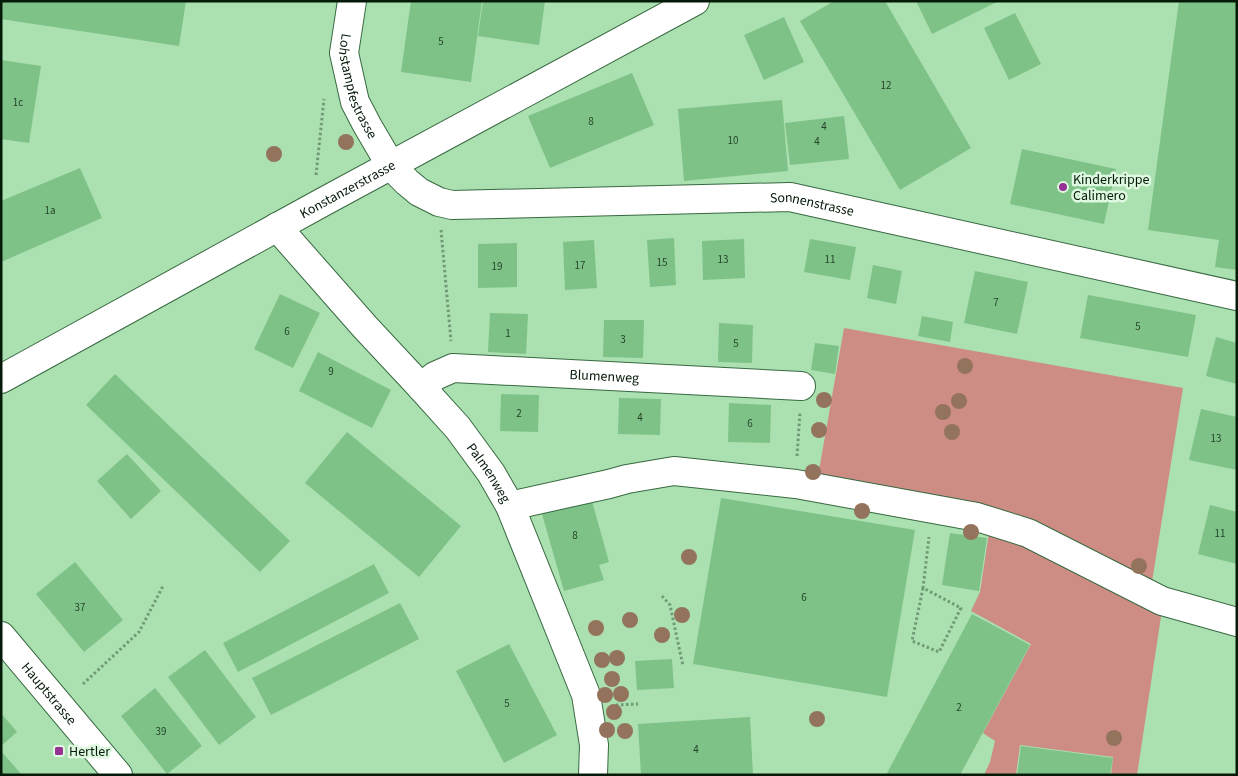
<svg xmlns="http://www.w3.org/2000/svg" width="1238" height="776" viewBox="0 0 1238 776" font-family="'Source Sans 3',sans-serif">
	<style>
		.green { fill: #cd8d85 }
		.building { fill: #7ec288 }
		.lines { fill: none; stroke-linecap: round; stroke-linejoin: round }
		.minor-casing { stroke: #386940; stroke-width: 30 }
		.major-casing { stroke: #386940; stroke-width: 30 }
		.path { stroke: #709a75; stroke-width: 3; stroke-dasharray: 2.5 2.5; stroke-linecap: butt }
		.minor { stroke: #fff; stroke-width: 28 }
		.major { stroke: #fff; stroke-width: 28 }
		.tree { fill: #93735c }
		.poi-dot { fill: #963095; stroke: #dff9e1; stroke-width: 2 }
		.labels { text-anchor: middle; stroke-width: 5; stroke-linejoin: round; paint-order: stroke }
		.number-label { font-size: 11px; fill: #244429 }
		.street-label { font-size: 14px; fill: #061a09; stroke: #dff9e1 }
		.poi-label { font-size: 14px; fill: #061a09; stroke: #dff9e1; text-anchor: start }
	</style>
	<rect width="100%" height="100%" fill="#abe0b1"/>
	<g class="green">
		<path d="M844 328 1183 388 1151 588 818 476Z"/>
		<path d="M990 526 1162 610 1137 775H1111L1113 757 1020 745 1016 775H984L990 762 995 741 983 733 1031 644 971 611 980 592Z"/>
	</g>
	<g class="building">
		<path d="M1 1H186L179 46 1 19Z"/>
		<path d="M411 1H482L471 82 401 72Z"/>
		<path d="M483 1H545L539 45 478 36Z"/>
		<path d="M834 1H885L971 148 900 190 800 21Z"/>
		<path d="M916 1H999L932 34Z"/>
		<path d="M1179 1H1237V270L1215 267 1219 240 1148 230Z"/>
		<path d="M1015 13 1041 64 1009 80 984 28Z"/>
		<path d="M784 17 804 62 764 80 744 35Z"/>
		<path d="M1 60 41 66 29 143 1 139Z"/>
		<path d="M632 73 654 125 550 168 528 116Z"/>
		<path d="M782 100 788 171 684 181 678 109Z"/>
		<path d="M844 116 849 159 790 165 785 123Z"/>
		<path d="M1022 149 1116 169 1104 224 1010 204Z"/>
		<path d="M80 168 102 218 1 262V201Z"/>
		<path d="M674 238 676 285 650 287 647 240Z"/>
		<path d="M744 239 745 278 703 280 702 241Z"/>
		<path d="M810 239 856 247 850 280 804 272Z"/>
		<path d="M594 240 597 288 565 290 563 242Z"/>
		<path d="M517 243V287L478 288V244Z"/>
		<path d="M873 265 902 271 896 304 867 298Z"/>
		<path d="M975 271 1028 282 1017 334 964 323Z"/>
		<path d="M280 294 320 313 293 368 254 349Z"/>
		<path d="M1088 295 1196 315 1188 357 1080 338Z"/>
		<path d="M490 313 528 314 526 354 488 352Z"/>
		<path d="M922 316 953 322 950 342 918 336Z"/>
		<path d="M604 320H644L643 358 603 357Z"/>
		<path d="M719 323 753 325 752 363 718 362Z"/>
		<path d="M1216 337 1237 343V384L1206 376Z"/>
		<path d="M815 343 839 346 835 374 811 370Z"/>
		<path d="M318 352 391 390 372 428 299 391Z"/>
		<path d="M115 374 290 541 260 572 86 405Z"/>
		<path d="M501 394 539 395 538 432 500 431Z"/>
		<path d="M619 398 661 399 660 435 618 434Z"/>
		<path d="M729 403 771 405 770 443 728 442Z"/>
		<path d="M1201 409 1237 417V470L1189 460Z"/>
		<path d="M347 432 461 526 419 577 305 483Z"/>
		<path d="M127 454 161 491 131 519 97 481Z"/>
		<path d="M590 494 609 562 599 565 604 580 564 591 540 507Z"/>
		<path d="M721 498 915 530 887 697 693 664Z"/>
		<path d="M1210 505 1237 512V564L1198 554Z"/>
		<path d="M950 533 987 538 979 591 942 585Z"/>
		<path d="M75 562 123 620 84 652 36 594Z"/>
		<path d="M374 564 389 593 238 672 223 643Z"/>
		<path d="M400 603 419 639 271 715 252 678Z"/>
		<path d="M972 614 1030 645 960 775H886Z"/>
		<path d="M509 644 557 735 504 763 456 671Z"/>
		<path d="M205 650 256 717 219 745 168 677Z"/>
		<path d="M672 659 674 688 637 690 635 661Z"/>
		<path d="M155 688 202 746 167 774 121 716Z"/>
		<path d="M1 713 17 732 1 746Z"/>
		<path d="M750 717 753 775H641L638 724Z"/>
		<path d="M1021 746 1113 758 1110 775H1017Z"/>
		<path d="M1 751 22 775H1Z"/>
	</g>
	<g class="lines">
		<g class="minor-casing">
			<g id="minor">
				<path id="s1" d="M352 1 344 53 355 102 367 125 391 166 407 182 419 192 439 202 452 205 790 197 1237 296"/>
				<path id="s2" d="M277 227 365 327 421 387 458 428 491 473 510 506 586 695 594 745 593 775"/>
				<path id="s3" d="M421 387 435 376 453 368 801 386"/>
				<path d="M510 506 609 484 627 479 674 471 796 484 977 517 1028 533 1162 601 1237 622"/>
				<path id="s4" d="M1 636 118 775"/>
			</g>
		</g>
		<g class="major-casing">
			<g id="major">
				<path id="s5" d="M1 379 323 202 695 1"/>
			</g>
		</g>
		<g class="path">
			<path d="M316 175 324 99"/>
			<path d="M441 230 451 341"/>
			<path d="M797 456 800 412"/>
			<path d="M923 588 912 641 939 652 961 608 923 588 929 537"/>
			<path d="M662 596 670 605 683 666"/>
			<path d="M83 684 139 632 163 586"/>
			<path d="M616 705 638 704"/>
		</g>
		<use href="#minor" class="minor"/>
		<use href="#major" class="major"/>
	</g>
	<g class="tree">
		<circle cx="346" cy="142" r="8"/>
		<circle cx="274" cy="154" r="8"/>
		<circle cx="965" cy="366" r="8"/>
		<circle cx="824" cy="400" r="8"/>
		<circle cx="959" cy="401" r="8"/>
		<circle cx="943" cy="412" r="8"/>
		<circle cx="819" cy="430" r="8"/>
		<circle cx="952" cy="432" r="8"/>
		<circle cx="813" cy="472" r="8"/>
		<circle cx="862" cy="511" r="8"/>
		<circle cx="971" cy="532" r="8"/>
		<circle cx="689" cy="557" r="8"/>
		<circle cx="1139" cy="566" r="8"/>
		<circle cx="682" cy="615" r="8"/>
		<circle cx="630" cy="620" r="8"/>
		<circle cx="596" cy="628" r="8"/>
		<circle cx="662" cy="635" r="8"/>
		<circle cx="617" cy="658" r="8"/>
		<circle cx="602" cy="660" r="8"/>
		<circle cx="612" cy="679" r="8"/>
		<circle cx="621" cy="694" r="8"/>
		<circle cx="605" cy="695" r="8"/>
		<circle cx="614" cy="712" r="8"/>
		<circle cx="817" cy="719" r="8"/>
		<circle cx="607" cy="730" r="8"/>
		<circle cx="625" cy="731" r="8"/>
		<circle cx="1114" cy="738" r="8"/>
	</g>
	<g class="poi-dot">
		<circle cx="1063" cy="187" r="5"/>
		<rect x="54" y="746" width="10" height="10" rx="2.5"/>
	</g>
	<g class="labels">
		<g class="number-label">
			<text x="441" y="45">5</text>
			<text x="886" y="89">12</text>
			<text x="18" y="106">1c</text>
			<text x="591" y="125">8</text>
			<text x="824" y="130">4</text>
			<text x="733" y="144">10</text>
			<text x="817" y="145">4</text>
			<text x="50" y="214">1a</text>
			<text x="723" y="263">13</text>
			<text x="830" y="263">11</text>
			<text x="662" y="266">15</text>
			<text x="580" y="269">17</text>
			<text x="497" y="270">19</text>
			<text x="996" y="306">7</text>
			<text x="1138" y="330">5</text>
			<text x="287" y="335">6</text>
			<text x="508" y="337">1</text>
			<text x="623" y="343">3</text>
			<text x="736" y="347">5</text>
			<text x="331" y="375">9</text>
			<text x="519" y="417">2</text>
			<text x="640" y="421">4</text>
			<text x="750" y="427">6</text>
			<text x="1216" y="442">13</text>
			<text x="1220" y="537">11</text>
			<text x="575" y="539">8</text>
			<text x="804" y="601">6</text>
			<text x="80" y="611">37</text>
			<text x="507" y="707">5</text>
			<text x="959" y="711">2</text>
			<text x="161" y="735">39</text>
			<text x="696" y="753">4</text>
		</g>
		<g class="street-label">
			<text dy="5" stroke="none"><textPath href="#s1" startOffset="88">Lohstampfestrasse</textPath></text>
			<text dy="5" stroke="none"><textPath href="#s5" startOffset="395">Konstanzerstrasse</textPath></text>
			<text dy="5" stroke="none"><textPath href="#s1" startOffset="611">Sonnenstrasse</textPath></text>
			<text dy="5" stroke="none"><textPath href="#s3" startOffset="189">Blumenweg</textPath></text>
			<text dy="5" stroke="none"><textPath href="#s2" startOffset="325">Palmenweg</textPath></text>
			<text dy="5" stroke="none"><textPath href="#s4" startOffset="75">Hauptstrasse</textPath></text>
		</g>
		<g class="poi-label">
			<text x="1073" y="184">Kinderkrippe<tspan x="1073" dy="16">Calimero</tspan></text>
			<text x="69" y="756">Hertler</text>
		</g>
	</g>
	<rect width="1238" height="776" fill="none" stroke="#061a09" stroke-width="5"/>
</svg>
